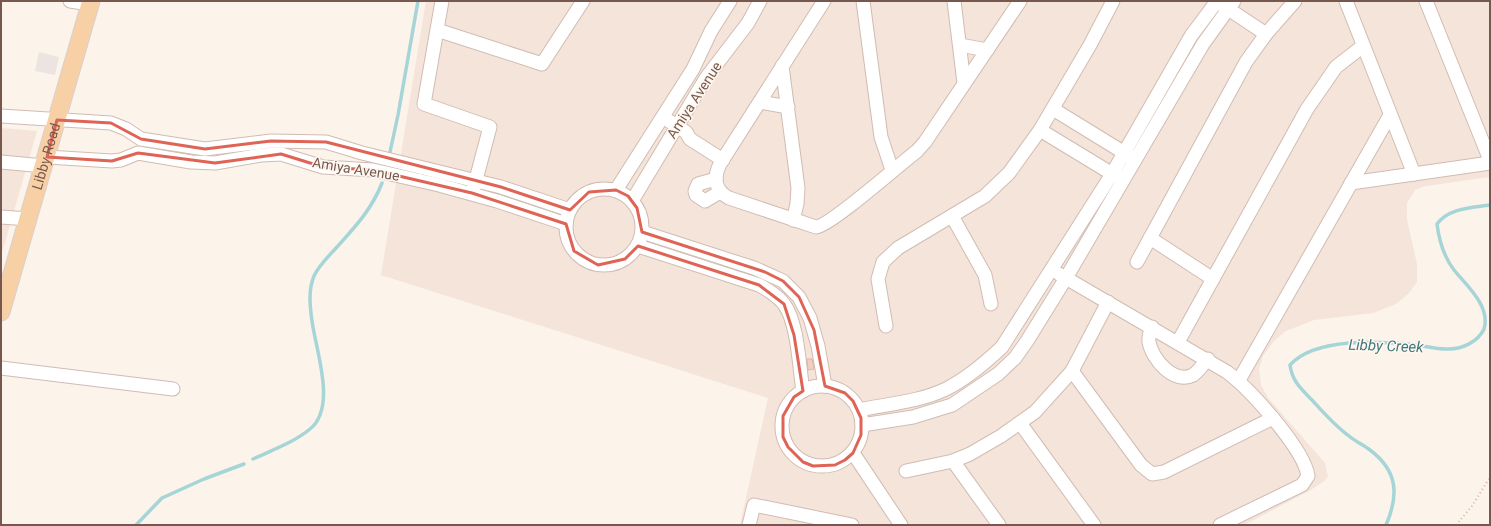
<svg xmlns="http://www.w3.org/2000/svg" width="1491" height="526" viewBox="0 0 1491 526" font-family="Roboto,sans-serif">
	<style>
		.residential { fill: #f4e4d9 }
		.industrial { fill: #ece4e0 }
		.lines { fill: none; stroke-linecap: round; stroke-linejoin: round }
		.stream { stroke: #a6d5d7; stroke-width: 3.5 }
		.building { fill: #f1d0c3; stroke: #e3b5a4 }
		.minor-casing { stroke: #d1bcb2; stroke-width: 15 }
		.major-casing { stroke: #d9d0cd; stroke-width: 19 }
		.path { stroke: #d6b3a6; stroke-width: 2; stroke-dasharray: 1 3; stroke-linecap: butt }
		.minor { stroke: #fff; stroke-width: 13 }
		.major { stroke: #f7d0a6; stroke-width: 17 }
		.marked { fill: none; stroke: #e06455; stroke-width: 3; stroke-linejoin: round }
		.labels { text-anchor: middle; stroke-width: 3; stroke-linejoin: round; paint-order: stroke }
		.street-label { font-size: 14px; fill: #77584e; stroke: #fef8f1 }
		.water-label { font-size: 15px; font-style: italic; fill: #42787b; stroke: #fef8f1 }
	</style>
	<rect width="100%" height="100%" fill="#fcf3eb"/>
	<g class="residential">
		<path d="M426 1H1490V177L1426 186 1415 190 1407 203V220L1417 264V282L1408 294 1396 304 1373 313 1314 320 1286 331 1274 341 1263 356 1259 369 1261 385 1268 398 1325 463 1328 477 1323 482 1309 491 1244 525H740L768 398 381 275Z"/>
		<path d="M1 128 37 131 1 256Z"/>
	</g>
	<path class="industrial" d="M39 52 59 57 55 75 35 71Z"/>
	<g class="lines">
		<g class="stream">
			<path d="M390 152 398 115 418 1"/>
			<path d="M253 459C272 450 293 443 310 429 337 407 316 351 312 321 310 307 308 290 314 276 319 265 329 256 337 247 355 227 372 209 382 183"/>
			<path d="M136 525 162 498 204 479 244 464"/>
			<path d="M1386 525C1399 495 1398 471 1370 450 1363 445 1355 441 1349 436 1335 426 1323 412 1312 400 1301 389 1292 381 1290 365 1315 337 1381 341 1416 345 1426 346 1438 350 1449 349 1462 349 1478 342 1484 329 1491 306 1466 285 1454 270 1444 257 1439 240 1437 224 1449 208 1471 208 1490 205"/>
		</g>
	</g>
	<path class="building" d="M807 359H812L814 369 808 370Z"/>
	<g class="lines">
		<g class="minor-casing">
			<g id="minor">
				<path d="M70 1 90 4"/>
				<path d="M442 1 424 104 490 127 474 187"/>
				<path d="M824 1 720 164C713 178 715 191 729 198L816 227C830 226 900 164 917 151L925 142 1020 1"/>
				<path d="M863 1 881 137 892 170"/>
				<path d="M954 1 964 83"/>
				<path d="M1346 1 1414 174"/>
				<path d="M1426 1 1490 160"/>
				<path d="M1221 4 1266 34"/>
				<path d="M437 30 542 64 583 1"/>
				<path d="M960 45 987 50"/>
				<path d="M782 66 798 188 797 204 793 220"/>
				<path d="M760 102 788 107"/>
				<path d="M1053 109 1131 157"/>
				<path d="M1 116 111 123 126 129 141 139 205 149 271 141 326 142 362 153 501 187 570 210"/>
				<path d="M669 121 686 132 690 139 723 160"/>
				<path d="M1040 130 1119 178"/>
				<path d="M47 157 112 161 121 160 138 153 191 162 215 163 261 155 281 154 323 167 373 170 439 185 497 201 566 224"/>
				<path d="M1 162 44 166"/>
				<path d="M716 179 698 184 695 191 696 195 705 201 720 192"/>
				<path d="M1351 183 1490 163"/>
				<circle cx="604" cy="227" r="38"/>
				<path d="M616 190 693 69 711 31 730 1"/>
				<path d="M632 201 706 78 748 23 760 1"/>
				<path d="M952 216 985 275 991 304"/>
				<path d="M1 217 28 219"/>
				<path d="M642 232 754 268 783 281 799 297 810 318 818 346 825 386"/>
				<path d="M1150 238 1213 279"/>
				<path d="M638 246 759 285C768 290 777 295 784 304 798 323 799 366 803 391"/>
				<path d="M1137 262 1246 62 1266 34 1295 1"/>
				<path d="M1059 274 1227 372C1250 389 1304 449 1308 476L1302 485 1220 525"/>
				<path d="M886 326 878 279 883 262 898 248 985 196 1009 173 1040 130 1090 45 1113 1"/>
				<path d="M1152 327C1150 332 1148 336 1149 342 1152 359 1174 385 1193 375 1199 371 1203 364 1208 359"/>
				<path d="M1178 342 1307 109 1336 67 1363 46"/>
				<path d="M1 368 173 389"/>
				<path d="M1072 371 1141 465 1152 474 1164 472 1273 418"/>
				<path d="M1239 380 1390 115"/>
				<circle cx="822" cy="426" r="40"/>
				<path d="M859 410C887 404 919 402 946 389 966 379 985 363 1002 347L1112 174 1191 36 1217 1"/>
				<path d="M1020 423 1094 525"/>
				<path d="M862 425 913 417 952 405 998 374 1015 358 1027 341 1066 278 1203 44 1234 1"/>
				<path d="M853 453 901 525"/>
				<path d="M953 461 999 525"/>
				<path d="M906 471 953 461 970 454 1001 436 1035 412 1072 371 1108 302"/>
				<path d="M749 525 754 505 852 525"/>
			</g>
		</g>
		<g class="major-casing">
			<g id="major">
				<path id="s1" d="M1 312 91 1"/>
			</g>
		</g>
		<path class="path" d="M1456 525 1472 506 1490 477"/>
		<use href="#minor" class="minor"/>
		<use href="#major" class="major"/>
	</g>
	<path class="marked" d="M57 120 111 123 141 139 205 149 271 141 326 142 501 187 570 210 589 192 616 190 628 196 637 208 642 232 765 272 783 281 799 297 814 330 825 386 845 393 853 401 861 418V435L853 453 845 460 835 465 813 466 803 462 788 447 783 437V416L794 397 803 391 794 335 784 304 759 285 638 246 625 259 598 265 574 251 566 224 472 193 373 170 323 167 281 154 215 163 138 153 112 161 47 157Z"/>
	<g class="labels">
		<g class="street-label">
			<text transform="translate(694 100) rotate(-57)" y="5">Amiya Avenue</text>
			<text dy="5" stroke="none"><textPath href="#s1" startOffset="162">Libby Road</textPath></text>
			<text transform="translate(356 169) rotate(9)" y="5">Amiya Avenue</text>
		</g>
		<g class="water-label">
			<text transform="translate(1386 346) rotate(2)" y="5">Libby Creek</text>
		</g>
	</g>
	<rect width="1491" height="526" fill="none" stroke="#77584e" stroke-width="4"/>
</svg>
